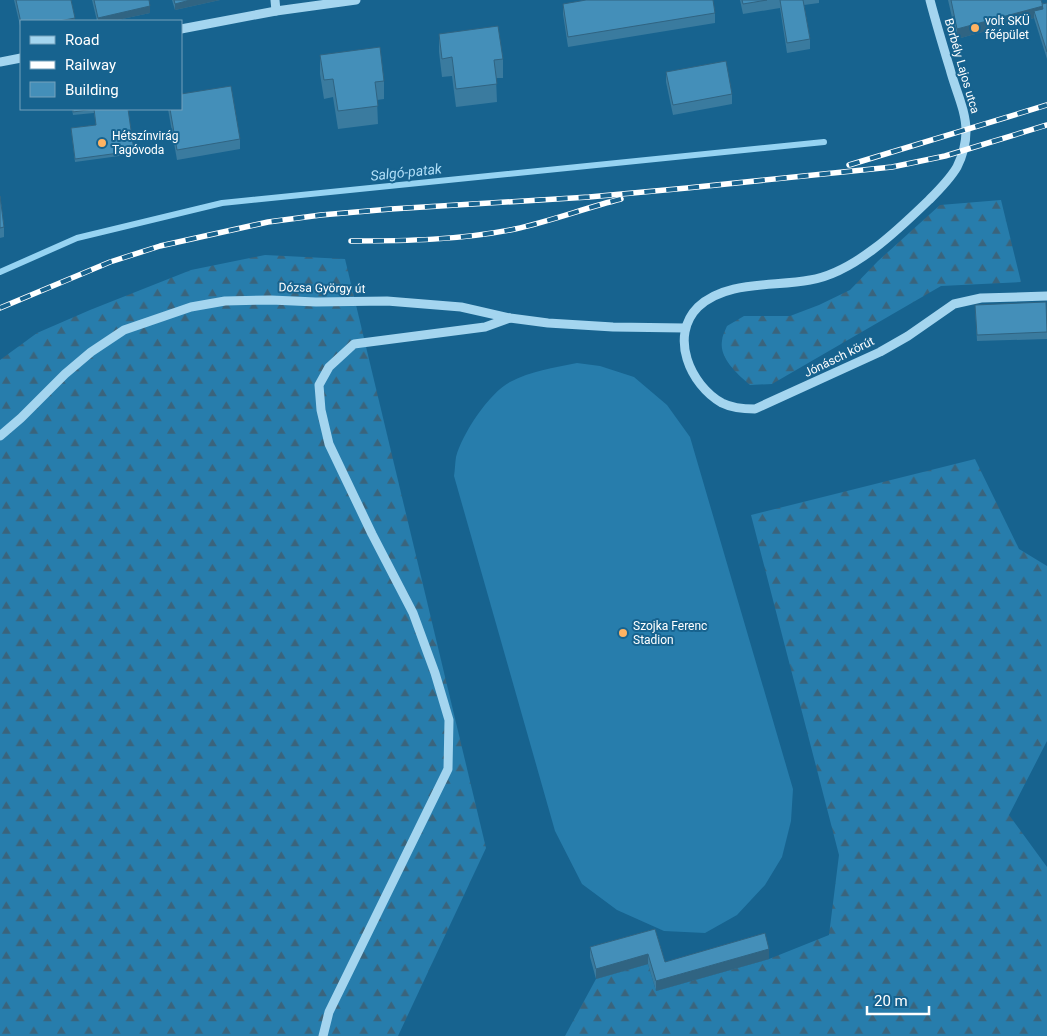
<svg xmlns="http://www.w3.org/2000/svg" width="1047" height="1036" viewBox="0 0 1047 1036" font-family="Roboto,sans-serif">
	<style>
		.forest { fill: url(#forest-firs) }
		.garden { fill: #277dac }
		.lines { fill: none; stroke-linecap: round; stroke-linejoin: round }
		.stream { stroke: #96d3f2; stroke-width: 6 }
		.minor { stroke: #a4d5ef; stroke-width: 9 }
		.rail-casing { stroke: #fff; stroke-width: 5.5 }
		.rail { stroke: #17638f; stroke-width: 4; stroke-dasharray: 11; stroke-linecap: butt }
		.wall { fill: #3a7b9f }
		.shaded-wall { fill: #306482 }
		.building { fill: #448fb9; stroke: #306482 }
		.poi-dot { fill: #ffb362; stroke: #17638f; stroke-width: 2 }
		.labels { text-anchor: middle; stroke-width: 4; stroke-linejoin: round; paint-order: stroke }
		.poi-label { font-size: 12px; fill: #fff; stroke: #17638f; text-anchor: start }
		.street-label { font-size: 12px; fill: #fff; stroke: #17638f }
		.water-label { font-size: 14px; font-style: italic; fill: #b0def7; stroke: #17638f }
	</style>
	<defs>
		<pattern id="forest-firs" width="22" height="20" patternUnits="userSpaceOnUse" patternTransform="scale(1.25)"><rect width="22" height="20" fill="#277dac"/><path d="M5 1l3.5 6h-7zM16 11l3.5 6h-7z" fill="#3a647c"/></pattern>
	</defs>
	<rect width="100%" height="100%" fill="#17638f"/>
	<g class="forest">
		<path d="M1001 200 1021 282 941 286 772 384 750 385C739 375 719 359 722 341 722 336 725 331 727 326L744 316H790L819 305 850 290 878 261 940 205Z"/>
		<path d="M265 255 345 259 486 848 398 1036H0V360L37 333 90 310 191 270Z"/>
		<path d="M975 459 1019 549 1047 566V741L1009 815 1047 867V1036H565L596 979 648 964 656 991 769 959 829 935 839 855 751 515Z"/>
	</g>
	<path class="garden" d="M577 363 600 366 634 377 667 405 690 437 793 789 791 821 782 857 765 885 737 915 705 933 664 931 617 910 582 884 555 831 454 476C455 470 455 463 456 457 462 434 489 393 510 382 531 371 553 368 577 363Z"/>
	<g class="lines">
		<path class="stream" d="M0 272 77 238 222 203 824 142"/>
		<g class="minor">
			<path d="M275 0 276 11"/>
			<path d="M930 0C936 23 943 46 950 69 955 89 966 110 966 131 966 144 963 155 957 167 950 179 940 189 930 199 899 229 854 273 810 280 774 287 726 280 698 307 669 336 690 385 722 403 732 408 744 409 755 409L880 352 908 336 954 304 981 298 1047 296"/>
			<path d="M181 29 276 11 356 0"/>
			<path d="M0 62 21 58"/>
			<path d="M0 436 21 418 65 374 91 352 124 330 191 307 225 301 271 300 316 302 387 301 461 307 510 318 548 323 613 327 685 328"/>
			<path d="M323 1036 329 1012 448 769 449 720 435 673 413 613 372 534 329 444 321 410 319 385 329 367 354 344 485 327 510 318"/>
		</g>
		<g class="rail-casing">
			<g id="rail">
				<path d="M849 165 1047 105"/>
				<path d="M351 241C406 241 461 240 515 229 551 221 585 208 621 199"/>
				<path d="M0 308 110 262 160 246 268 222 321 215 391 209 589 197 687 188 892 167 945 156 1047 125"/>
			</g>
		</g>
		<use href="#rail" class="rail"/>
	</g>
	<g class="wall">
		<path d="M14 0H71L75 21H21V30Z"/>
		<path d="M92 0H149L150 13 113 21H97Z"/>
		<path d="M172 0H220L175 10Z"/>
		<path d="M740 0H819V3L804 5 810 39V49L787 53 780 8 743 14Z"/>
		<path d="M948 0H1041L1042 4 1047 3V59L1034 18 957 39Z"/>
		<path d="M563 4 715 13V23L568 47 563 14Z"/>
		<path d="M439 34 503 59V78H496L497 102 456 107 452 76 442 77 439 52Z"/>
		<path d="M320 55 384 81V99L377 100 378 124 338 129 333 97 324 99 320 74Z"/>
		<path d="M666 72 732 94V104L673 115 666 82Z"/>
		<path d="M72 109H128L134 154 75 162 71 128 96 125 94 113 73 115Z"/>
		<path d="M168 109H181L240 139V149L177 160Z"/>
		<path d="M0 196 4 227V237L0 238Z"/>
		<path d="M975 305 1047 324V339L977 341Z"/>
		<path d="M655 929 665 962 769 959 656 991 648 964 596 979 590 957V947Z"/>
	</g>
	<g class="shaded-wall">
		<path d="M190 0H220L175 10V4Z"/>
		<path d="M150 6V13L113 21H98V18Z"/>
		<path d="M1043 6V15L1034 11V18L957 39V29Z"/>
		<path d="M75 18V21H59Z"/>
		<path d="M769 949V959L656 991V981Z"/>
		<path d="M648 954V964L596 979V969Z"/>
	</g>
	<g class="building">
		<path d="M16 0H71L75 18 59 21H21V23Z"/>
		<path d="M94 0H149L150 6 98 18Z"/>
		<path d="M174 0H190L175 4Z"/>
		<path d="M586 0H713L715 13 568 37 563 4Z"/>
		<path d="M742 0H767L743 4Z"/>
		<path d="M780 0H803L810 39 787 43Z"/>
		<path d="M951 0H1041L1043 6 957 29Z"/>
		<path d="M1047 3V52L1034 11 1043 9 1042 4Z"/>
		<path d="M498 26 503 59 494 60 497 84 456 89 452 57 442 59 439 34Z"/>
		<path d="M380 47 384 81 375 82 378 106 338 111 333 79 324 80 320 55Z"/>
		<path d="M726 61 732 94 673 105 666 72Z"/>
		<path d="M231 86 240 139 177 150 170 109H181V94Z"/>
		<path d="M73 109H128L134 151 75 159 71 128 96 125 94 109 73 112Z"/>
		<path d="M0 196 4 227 0 228Z"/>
		<path d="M1046 302 1047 332 977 335 975 305Z"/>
		<path d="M655 929 665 962 765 933 769 949 656 981 648 954 596 969 590 947Z"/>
	</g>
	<g class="poi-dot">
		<circle cx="975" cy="28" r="5"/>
		<circle cx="102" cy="143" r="5"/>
		<circle cx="623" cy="633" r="5"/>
	</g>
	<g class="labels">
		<g class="poi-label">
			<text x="985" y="25">volt SKÜ<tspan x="985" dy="14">főépület</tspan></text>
			<text x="112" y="140">Hétszínvirág<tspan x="112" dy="14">Tagóvoda</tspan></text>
			<text x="633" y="630">Szojka Ferenc<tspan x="633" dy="14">Stadion</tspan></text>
		</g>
		<g class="street-label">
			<text transform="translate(962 66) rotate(74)" y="4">Borbély Lajos utca</text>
			<text transform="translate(322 288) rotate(1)" y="4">Dózsa György út</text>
			<text transform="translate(839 357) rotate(-26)" y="4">Jónásch körút</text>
		</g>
		<g class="water-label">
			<text transform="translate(406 172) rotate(-6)" y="5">Salgó-patak</text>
		</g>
	</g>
	<rect x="20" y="20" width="162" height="90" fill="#17638f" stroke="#74a1bc"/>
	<rect x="30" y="36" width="25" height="8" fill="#a4d5ef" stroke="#74a1bc"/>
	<text x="65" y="45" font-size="15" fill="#ffffff">Road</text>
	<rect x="30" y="61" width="25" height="8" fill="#ffffff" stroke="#74a1bc"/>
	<text x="65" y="70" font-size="15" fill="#ffffff">Railway</text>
	<rect x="30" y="82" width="25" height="15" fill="#448fb9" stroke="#74a1bc"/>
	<text x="65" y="95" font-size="15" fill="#ffffff">Building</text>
	<path d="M867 1006v8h62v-8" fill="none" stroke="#ffffff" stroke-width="2.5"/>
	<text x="874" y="1006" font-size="15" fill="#ffffff" stroke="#17638f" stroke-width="4" paint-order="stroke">20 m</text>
</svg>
